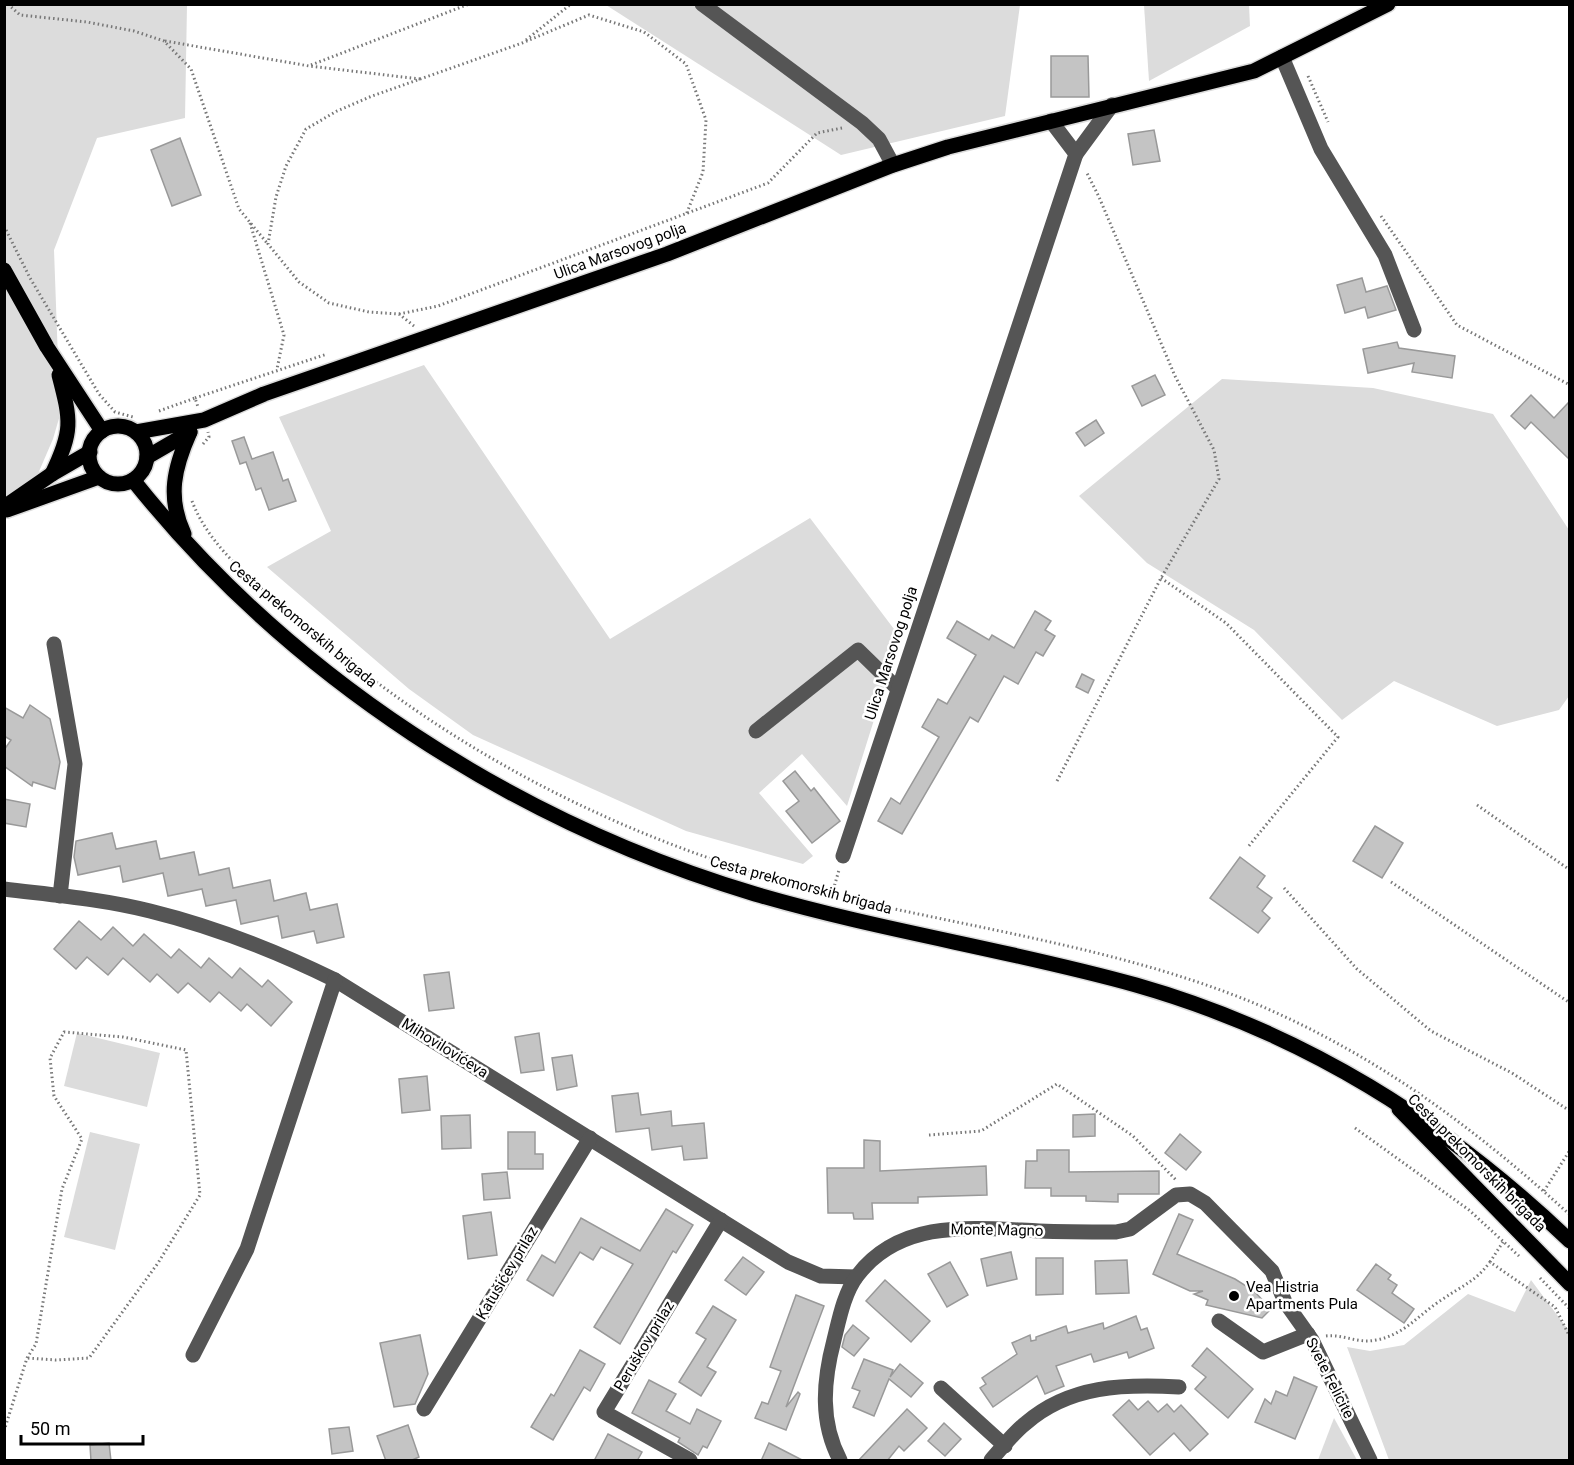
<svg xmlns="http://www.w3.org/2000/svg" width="1574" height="1465" viewBox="0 0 1574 1465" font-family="Roboto,sans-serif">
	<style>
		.green { fill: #dcdcdc }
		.building { fill: #c4c4c4; stroke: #999; stroke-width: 1.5 }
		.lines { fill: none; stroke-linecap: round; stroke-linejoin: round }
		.major-casing { stroke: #dbdbdb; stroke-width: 18 }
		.path { stroke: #777; stroke-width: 3; stroke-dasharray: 1.5 3; stroke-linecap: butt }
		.minor { stroke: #555; stroke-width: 15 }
		.major { stroke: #000; stroke-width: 15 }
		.poi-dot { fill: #000; stroke: #fff; stroke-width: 2 }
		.labels { text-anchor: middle; stroke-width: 5; stroke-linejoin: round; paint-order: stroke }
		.street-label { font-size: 15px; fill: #000; stroke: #fff }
		.poi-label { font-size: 15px; fill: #000; stroke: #fff; text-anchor: start }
	</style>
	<rect width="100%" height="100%" fill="#fff"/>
	<g class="green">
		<path d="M5 5H187L185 118 97 138 54 250 60 415 53 439 34 483 5 498Z"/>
		<path d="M606 5H1020L1005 116 841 155Z"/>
		<path d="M1144 5H1249L1250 26 1149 81Z"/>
		<path d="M424 365 610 639 810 518 900 637 847 806 802 754 759 793 813 856 803 864 686 831 473 735 409 689 267 567 331 531 279 417Z"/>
		<path d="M1222 379 1373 388 1493 414 1569 530V696L1559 710 1497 726 1394 681 1342 720 1254 630 1147 563 1079 496Z"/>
		<path d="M77 1033 160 1053 147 1107 64 1086Z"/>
		<path d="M90 1132 140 1144 115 1250 64 1237Z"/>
		<path d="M1531 1280 1569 1331V1460H1389L1347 1347 1370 1351 1404 1345 1468 1294 1515 1312Z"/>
		<path d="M1334 1418 1357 1460H1318Z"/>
	</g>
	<g class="building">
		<path d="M1051 56H1088L1089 97H1051Z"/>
		<path d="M1154 130 1160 161 1133 165 1128 134Z"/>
		<path d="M180 138 201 195 172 206 151 150Z"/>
		<path d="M1362 278 1366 292 1387 286 1396 310 1368 318 1365 307 1345 313 1337 285Z"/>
		<path d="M1397 342 1399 348 1455 356 1452 378 1412 372 1414 363 1368 373 1363 349Z"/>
		<path d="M1155 375 1165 395 1142 406 1132 386Z"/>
		<path d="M1531 395 1554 418 1569 402V459L1531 422 1525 429 1511 416Z"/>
		<path d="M1096 420 1104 433 1085 446 1076 433Z"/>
		<path d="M244 437 252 459 273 452 283 481 288 479 296 501 269 510 261 488 256 490 246 462 240 464 232 441Z"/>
		<path d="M1035 611 1051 621 1045 630 1055 636 1043 656 1036 652 1018 684 1004 676 978 722 970 717 902 834 878 821 891 798 900 804 939 737 922 727 938 699 947 704 976 655 947 638 957 621 989 640 992 635 1014 648Z"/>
		<path d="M1082 674 1094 680 1088 693 1076 687Z"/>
		<path d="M30 705 50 719 60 762 55 789 33 782 32 786 4 766V750L11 740 4 736V707L23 718Z"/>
		<path d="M795 771 811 791 814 788 840 821 812 843 786 811 799 801 783 781Z"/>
		<path d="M4 799 30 804 26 827 4 823Z"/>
		<path d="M1375 826 1403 843 1382 878 1353 861Z"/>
		<path d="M112 833 116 849 156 841 160 859 194 852 199 875 229 868 233 888 270 880 274 901 306 893 310 910 337 904 344 937 317 943 314 931 282 938 278 916 241 924 236 900 206 906 202 889 168 896 163 873 123 882 120 866 78 875 74 857 76 841Z"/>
		<path d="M1240 857 1265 876 1257 887 1272 898 1262 911 1270 918 1258 933 1210 898Z"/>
		<path d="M79 921 101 940 113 927 133 946 144 934 171 958 179 949 201 968 209 958 232 978 240 968 262 987 268 980 292 1002 271 1026 247 1004 241 1011 219 992 210 1002 188 983 178 993 157 974 150 982 123 958 108 975 87 957 76 969 54 949Z"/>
		<path d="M449 972 454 1008 429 1011 424 975Z"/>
		<path d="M539 1033 544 1070 521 1073 515 1037Z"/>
		<path d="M572 1055 577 1086 557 1090 552 1058Z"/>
		<path d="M427 1076 430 1110 402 1113 399 1079Z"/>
		<path d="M638 1093 641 1115 671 1111 672 1126 704 1123 707 1158 684 1160 682 1146 652 1150 649 1128 616 1132 612 1096Z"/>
		<path d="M1095 1114V1136L1073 1137V1115Z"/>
		<path d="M470 1115 471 1148 442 1149 441 1116Z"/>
		<path d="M508 1132H535V1154H543V1169H508Z"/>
		<path d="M1180 1134 1201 1152 1186 1170 1165 1153Z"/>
		<path d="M864 1140 880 1141V1171L986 1166 987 1195 918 1197V1203H872L873 1219H854L853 1213H828L827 1168H864Z"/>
		<path d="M1037 1150H1069V1172L1159 1171V1194H1118V1202L1086 1201V1196H1051V1188H1025L1026 1161H1037Z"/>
		<path d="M507 1172 510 1198 484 1200 482 1174Z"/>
		<path d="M666 1209 693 1225 676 1253 673 1251 620 1344 594 1327 633 1264 601 1247 593 1260 580 1252 553 1296 527 1280 542 1255 555 1263 581 1218 640 1251Z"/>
		<path d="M491 1212 497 1255 468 1259 463 1216Z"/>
		<path d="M1179 1214 1193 1220 1177 1254 1235 1279 1254 1291 1271 1309 1262 1318 1206 1305 1208 1300 1194 1294 1203 1291H1190L1153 1274Z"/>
		<path d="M1011 1252 1017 1279 987 1286 981 1259Z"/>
		<path d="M743 1257 764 1272 746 1295 725 1280Z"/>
		<path d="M1036 1258H1063V1294L1036 1295Z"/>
		<path d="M1127 1260 1129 1293 1096 1294 1095 1261Z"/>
		<path d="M950 1262 968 1295 947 1307 928 1274Z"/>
		<path d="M1376 1264 1391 1275 1388 1279 1397 1285 1392 1293 1414 1309 1404 1323 1357 1290Z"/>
		<path d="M885 1280 930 1321 911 1342 866 1301Z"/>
		<path d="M796 1295 824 1306 786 1407 798 1392 800 1394 786 1430 755 1418 762 1402 768 1404 781 1371 770 1367Z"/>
		<path d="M713 1306 736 1320 707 1367 716 1372 701 1396 679 1382 706 1339 696 1333Z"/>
		<path d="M1136 1316 1141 1330 1147 1328 1154 1348 1129 1358 1127 1352 1094 1362 1091 1354 1056 1366 1064 1386 1045 1394 1037 1376 993 1407 980 1388 986 1384 982 1378 1017 1354 1012 1343 1030 1335 1031 1341 1036 1340V1337L1066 1326 1068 1333 1103 1323 1104 1329Z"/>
		<path d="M853 1325 869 1338 854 1356 842 1347 845 1335Z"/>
		<path d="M420 1335 428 1374 415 1404 394 1407 380 1343Z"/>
		<path d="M1207 1348 1253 1389 1228 1418 1195 1389 1206 1377 1192 1366Z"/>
		<path d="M580 1350 605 1364 590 1391 584 1387 553 1440 531 1427 551 1394 554 1396Z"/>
		<path d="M864 1359 893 1370 890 1377 900 1364 923 1383 911 1397 889 1379 874 1416 853 1407 860 1391 852 1388Z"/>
		<path d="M1294 1377 1317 1387 1295 1439 1255 1422 1265 1399 1271 1404 1276 1391 1287 1396Z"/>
		<path d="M649 1380 676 1394 666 1411 690 1424 697 1409 721 1421 707 1448 703 1446 698 1455 678 1442 680 1438 632 1413Z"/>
		<path d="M1129 1400 1138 1410 1148 1401 1158 1412 1167 1404 1174 1412 1181 1405 1208 1434 1190 1451 1174 1433 1150 1455 1113 1415Z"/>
		<path d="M907 1409 927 1428 904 1451 899 1446 887 1461H858Z"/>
		<path d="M944 1423 961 1439 945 1456 928 1441Z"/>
		<path d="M408 1425 419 1457 410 1461H386L377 1436Z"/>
		<path d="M349 1427 353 1451 332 1454 329 1429Z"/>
		<path d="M608 1434 642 1452 637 1461H594Z"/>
		<path d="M109 1443 111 1461H91L90 1445Z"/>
		<path d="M769 1443 804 1461H761Z"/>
	</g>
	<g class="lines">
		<g class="major-casing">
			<g id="major">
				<path d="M4 270 47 347 102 431"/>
				<circle cx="118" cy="455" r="29"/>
				<path d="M136 432 204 420 264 394 667 254 893 165 948 147 1254 71 1388 4"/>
				<path d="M147 457 190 432"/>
				<path d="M52 474C73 431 71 421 59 375"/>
				<path d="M133 480C290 677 514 822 755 894 881 931 1011 950 1136 985 1304 1033 1444 1121 1570 1241"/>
				<path d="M4 507 52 474 90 452"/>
				<path d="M7 510 99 477"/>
				<path d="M184 534C167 497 174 468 190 432"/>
				<path d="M1399 1109 1570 1284"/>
			</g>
		</g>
		<g class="path">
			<path d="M8 4 20 15 87 22 134 31 164 41 191 69 239 209 267 243"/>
			<path d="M526 40 571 4"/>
			<path d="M165 41 309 66 420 79"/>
			<path d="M311 65 469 4"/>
			<path d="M1308 76 1328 122"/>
			<path d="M1381 216 1457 325 1570 385"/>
			<path d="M250 223 284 335 277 369"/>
			<path d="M4 226 30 278 99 394 115 412 133 417"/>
			<path d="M399 314 438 306 768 183 817 133 842 128"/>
			<path d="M414 326 399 314 369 312 329 303 299 282 268 244 276 197 286 166 306 129 337 111 372 96 522 43 589 15 644 32 686 64 706 120 703 172 686 215"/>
			<path d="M195 398 327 354"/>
			<path d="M159 411 195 398 198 407"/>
			<path d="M203 444 209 437 208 432"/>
			<path d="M192 501C211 553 273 598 315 633 465 761 638 846 829 894 973 929 1124 948 1261 1006 1379 1057 1476 1129 1570 1215"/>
			<path d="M1161 578 1226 623 1338 737 1248 847"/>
			<path d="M1057 781 1161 578 1219 479 1214 450 1175 376 1099 197 1086 171"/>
			<path d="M1477 805 1570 870"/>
			<path d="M1391 882 1570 1003"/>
			<path d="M1284 888 1357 969 1431 1031 1512 1073 1570 1111"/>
			<path d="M832 894 839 870"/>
			<path d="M1355 1128 1469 1210 1519 1256"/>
			<path d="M929 1135 981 1131 1057 1084 1133 1136 1176 1180"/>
			<path d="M1544 1191 1570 1150"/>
			<path d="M1490 1262 1503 1242"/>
			<path d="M1540 1278 1570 1309"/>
			<path d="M1326 1336C1344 1334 1358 1344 1376 1340 1405 1335 1420 1313 1443 1299 1463 1285 1475 1282 1490 1262L1555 1307 1570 1337"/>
			<path d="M4 1431 27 1358 36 1344 62 1189 82 1139 54 1096 50 1058 64 1032 123 1037 186 1050 200 1195 158 1263 89 1358 56 1360 27 1358"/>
		</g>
		<g class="minor">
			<path d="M702 4 862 123 879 139 893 165"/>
			<path d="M1282 57 1321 149 1385 255 1414 330"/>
			<path d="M1076 154 1112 105"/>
			<path d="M54 644 75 764 60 896"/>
			<path d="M756 731 858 650 898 689"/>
			<path d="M843 856 1076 154 1051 121"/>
			<path d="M4 889C53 895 103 899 150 911 215 927 276 951 335 980L788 1262 821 1276 856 1277"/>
			<path d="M1219 1321 1263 1352 1308 1334"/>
			<path d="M193 1355 247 1249 335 980"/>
			<path d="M941 1388 1005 1446"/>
			<path d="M424 1409 590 1138"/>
			<path d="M690 1460 604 1412 721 1220"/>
			<path d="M840 1460C820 1422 823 1382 834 1340 839 1320 844 1293 857 1276 901 1218 974 1228 1039 1231 1065 1232 1091 1232 1116 1232L1130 1229 1176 1195 1190 1194 1205 1203 1272 1271 1285 1302 1312 1340 1370 1460"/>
			<path d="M991 1460C1002 1448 1013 1433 1026 1423 1070 1385 1124 1384 1179 1387"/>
		</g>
		<use href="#major" class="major"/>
	</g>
	<circle class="poi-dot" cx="1234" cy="1296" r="6"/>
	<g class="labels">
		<g class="street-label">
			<text transform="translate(620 251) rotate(-20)" y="5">Ulica Marsovog polja</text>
			<text transform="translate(303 624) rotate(40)" y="5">Cesta prekomorskih brigada</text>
			<text transform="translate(891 653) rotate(-72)" y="5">Ulica Marsovog polja</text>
			<text transform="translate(801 885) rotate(15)" y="5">Cesta prekomorskih brigada</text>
			<text transform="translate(445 1048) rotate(32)" y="5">Mihovilovićeva</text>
			<text transform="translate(1477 1163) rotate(45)" y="5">Cesta prekomorskih brigada</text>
			<text transform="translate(997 1230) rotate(1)" y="5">Monte Magno</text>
			<text transform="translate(507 1273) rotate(-59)" y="5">Katušićev prilaz</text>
			<text transform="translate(644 1346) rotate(-59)" y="5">Peruškov prilaz</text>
			<text transform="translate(1330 1378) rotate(63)" y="5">Svete Felicite</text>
		</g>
		<g class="poi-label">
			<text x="1246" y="1292">Vea Histria<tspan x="1246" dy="17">Apartments Pula</tspan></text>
		</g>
	</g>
	<rect width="1574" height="1465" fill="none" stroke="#000000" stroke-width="12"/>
	<path d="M21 1435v9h122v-9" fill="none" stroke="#000000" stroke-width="3"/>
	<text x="30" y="1435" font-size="18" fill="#000000" stroke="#ffffff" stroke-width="4.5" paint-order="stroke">50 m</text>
</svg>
